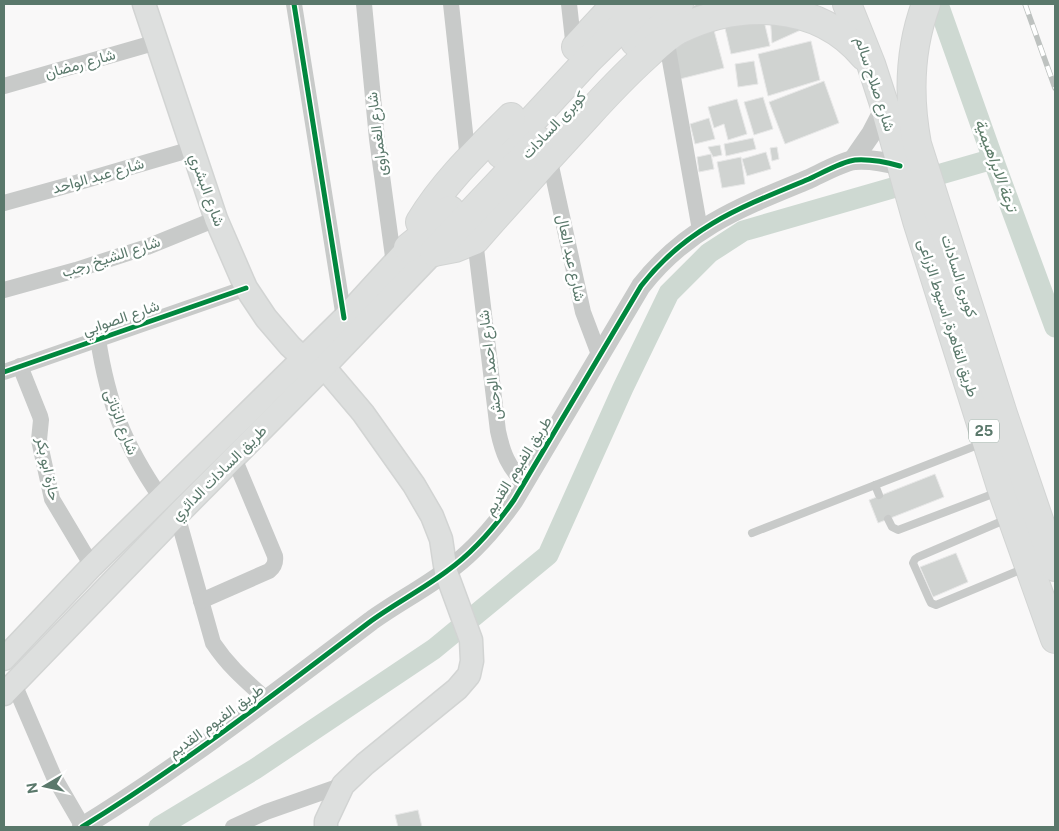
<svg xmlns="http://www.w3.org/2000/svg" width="1059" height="831" viewBox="0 0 1059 831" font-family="'Public Sans',Vazirmatn,sans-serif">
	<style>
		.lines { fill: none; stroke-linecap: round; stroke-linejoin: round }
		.canal { stroke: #ced9d2; stroke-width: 21 }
		.building { fill: #d0d3d1; stroke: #e8e8e8 }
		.secondary-casing { stroke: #d2d4d3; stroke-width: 25 }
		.trunk-casing { stroke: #d2d4d3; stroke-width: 30 }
		.service { stroke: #c8cac9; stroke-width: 8 }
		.minor { stroke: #c8cac9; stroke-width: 16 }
		.tertiary { stroke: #c8cac9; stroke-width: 20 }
		.secondary { stroke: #dddfde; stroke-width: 22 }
		.trunk { stroke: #dddfde; stroke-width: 28 }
		.rail-casing { stroke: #bec2c0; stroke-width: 5.5 }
		.rail { stroke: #fff; stroke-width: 4; stroke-dasharray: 11; stroke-linecap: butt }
		.cycleway-casing { stroke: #fff; stroke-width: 8 }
		.cycleway { stroke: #00873e; stroke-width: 5 }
		.labels { text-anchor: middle; stroke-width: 5; stroke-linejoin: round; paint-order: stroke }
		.shield { fill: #fff; stroke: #8ca097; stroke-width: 1 }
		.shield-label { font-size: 14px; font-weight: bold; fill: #5a786b }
		.street-label { font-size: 15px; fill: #5a786b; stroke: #fff }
		.water-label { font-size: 16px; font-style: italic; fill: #5e7d6a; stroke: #fff }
	</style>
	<rect width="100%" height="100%" fill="#f9f8f8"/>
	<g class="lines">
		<g class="canal">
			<path d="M938 4 993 159 1055 327"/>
			<path d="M159 827 255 769 434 649 548 555 623 388 669 293 709 253 743 231 993 159"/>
		</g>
	</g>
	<g class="building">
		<path d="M697 4H707L724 68 680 79 665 23Z"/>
		<path d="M760 4 770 46 731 54 721 11Z"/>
		<path d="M770 14 803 29 772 43Z"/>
		<path d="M811 41 820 80 768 96 758 54Z"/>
		<path d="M754 61 758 84 738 87 735 64Z"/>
		<path d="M824 81 839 123 785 144 769 102Z"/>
		<path d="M763 97 773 129 754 135 744 102Z"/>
		<path d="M737 99 747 134 728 140 724 124 714 128 708 107Z"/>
		<path d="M709 118 715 139 695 144 690 124Z"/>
		<path d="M753 138 756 149 726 156 724 144Z"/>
		<path d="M720 145 722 155 713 157 708 147Z"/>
		<path d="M777 147 779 159 772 161 770 148Z"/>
		<path d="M766 152 771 169 747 176 742 159Z"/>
		<path d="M711 154 714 169 699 172 697 157Z"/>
		<path d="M741 157 745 184 722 188 717 162Z"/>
		<path d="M935 474 944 497 878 523 869 500Z"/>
		<path d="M956 553 968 582 933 597 920 567Z"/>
		<path d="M418 810 422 827H398L395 815Z"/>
	</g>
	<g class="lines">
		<g class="secondary-casing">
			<g id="secondary">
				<path d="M144 4 216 219 246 288 266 318 290 346 303 358"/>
				<path d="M324 367 363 413 414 485 432 516 441 539 446 572 471 640 472 661 469 675 457 689 365 764 343 785 326 821V827"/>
				<path d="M4 659 92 566 344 318 408 248"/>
				<path d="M4 694 177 515 324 367 434 252"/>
			</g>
		</g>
		<g class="trunk-casing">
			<g id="trunk">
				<path d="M847 4 871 64 885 107 917 221 1002 490 1055 639"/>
				<path d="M926 4C909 50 908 96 917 144L1003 414 1055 567"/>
				<path d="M635 42 657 21 679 4"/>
				<path d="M576 47 616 4"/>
				<path d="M501 154 588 60 645 4"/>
				<path d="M420 222C444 182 479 149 511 117"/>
				<path d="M408 248 434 227 450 210"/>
				<path d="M434 252 455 248 475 240C512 198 549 157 587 116 606 95 625 75 646 56 656 47 666 37 678 30 738 0 817 0 864 56"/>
				<path d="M434 252 539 141"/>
			</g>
		</g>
		<g class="service">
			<path d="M875 485 879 495"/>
			<path d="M888 519 892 527 898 530 998 492"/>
			<path d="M1007 519 918 557 915 559 913 563 929 599 931 603 936 605 1025 568"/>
			<path d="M752 533 983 443"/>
		</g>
		<g class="minor">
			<path d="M294 4 344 318"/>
			<path d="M364 4 377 139 394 264"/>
			<path d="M451 4 468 160"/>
			<path d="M569 4 574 49"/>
			<path d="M666 38 700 230"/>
			<path d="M4 86 157 42"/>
			<path d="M549 157 583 312 600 357"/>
			<path d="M4 203 69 185 192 149"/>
			<path d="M475 240 498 431C503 454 508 466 524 483"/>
			<path d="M4 290 76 270 147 247 216 219"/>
			<path d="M98 339C108 404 124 444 161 498"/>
			<path d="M20 366 40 416 41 420 39 440 52 499 92 566"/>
			<path d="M4 372 246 288"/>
			<path d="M177 515 213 643C229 667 246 681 267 700"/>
			<path d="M201 601 269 571C274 567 276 563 275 556L234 458"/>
			<path d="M14 684 54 777 83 827"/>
			<path d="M233 827 266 812 343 785"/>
		</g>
		<g class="tertiary">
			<path d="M853 160 871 134 885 107"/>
			<path d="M82 827C183 765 277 692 371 621 396 603 423 589 447 571 474 552 495 527 514 500L641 286C687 227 741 207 809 179 820 174 843 161 855 160 870 159 886 162 900 166"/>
		</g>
		<use href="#secondary" class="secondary"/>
		<use href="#trunk" class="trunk"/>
		<g class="rail-casing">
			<path id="rail" d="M1025 4 1055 88"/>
		</g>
		<use href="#rail" class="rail"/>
		<g class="cycleway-casing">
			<g id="cycleway">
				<path d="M294 4 344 318"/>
				<path d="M4 372 246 288"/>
				<path d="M82 827C183 765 277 692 371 621 396 603 423 589 447 571 474 552 495 527 514 500L641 286C687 227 741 207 809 179 820 174 843 161 855 160 870 159 886 162 900 166"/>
			</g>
		</g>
		<use href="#cycleway" class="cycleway"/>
	</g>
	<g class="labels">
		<rect class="shield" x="969" y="419.5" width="30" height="23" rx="4"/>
		<g class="shield-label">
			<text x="984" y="436">25</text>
		</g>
		<g class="street-label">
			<text transform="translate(80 64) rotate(-16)" y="5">شارع رمضان</text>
			<text transform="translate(875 84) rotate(72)" y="5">شارع صلاح سالم</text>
			<text transform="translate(554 125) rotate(-47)" y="5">كوبرى السادات</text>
			<text transform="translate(377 134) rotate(-97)" y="5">شارع الغمراوى</text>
			<text transform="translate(98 176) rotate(-16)" y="5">شارع عبد الواحد</text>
			<text transform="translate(207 190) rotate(70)" y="5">شارع البشري</text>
			<text transform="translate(111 257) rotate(-18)" y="5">شارع الشيخ رجب</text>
			<text transform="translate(571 258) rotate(78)" y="5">شارع عبد العال</text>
			<text transform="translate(959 276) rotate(72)" y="5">كوبرى السادات</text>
			<text transform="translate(121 318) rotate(-19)" y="5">شارع الصوابي</text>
			<text transform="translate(948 318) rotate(72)" y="5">طريق القاهرة, اسيوط الزراعى</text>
			<text transform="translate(490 365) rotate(-97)" y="5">شارع احمد الوحش</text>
			<text transform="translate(121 422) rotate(69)" y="5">شارع الزناتى</text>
			<text transform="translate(518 466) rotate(-58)" y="5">طريق الفيوم القديم</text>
			<text transform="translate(48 469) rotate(78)" y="5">حارة ابو بكر</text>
			<text transform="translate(219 473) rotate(-45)" y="5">طريق السادات الدائري</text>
			<text transform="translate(216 721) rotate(-36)" y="5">طريق الفيوم القديم</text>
		</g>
		<g class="water-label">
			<text transform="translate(997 165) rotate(70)" y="6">ترعة الابراهيمية</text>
		</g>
	</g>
	<rect width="1059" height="831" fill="none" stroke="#5a786b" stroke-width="10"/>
	<g transform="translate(45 786) rotate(261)" stroke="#ffffff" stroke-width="4" paint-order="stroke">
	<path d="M0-4L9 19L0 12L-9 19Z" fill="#5a786b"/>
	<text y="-8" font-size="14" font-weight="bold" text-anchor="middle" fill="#5a786b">N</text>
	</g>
</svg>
